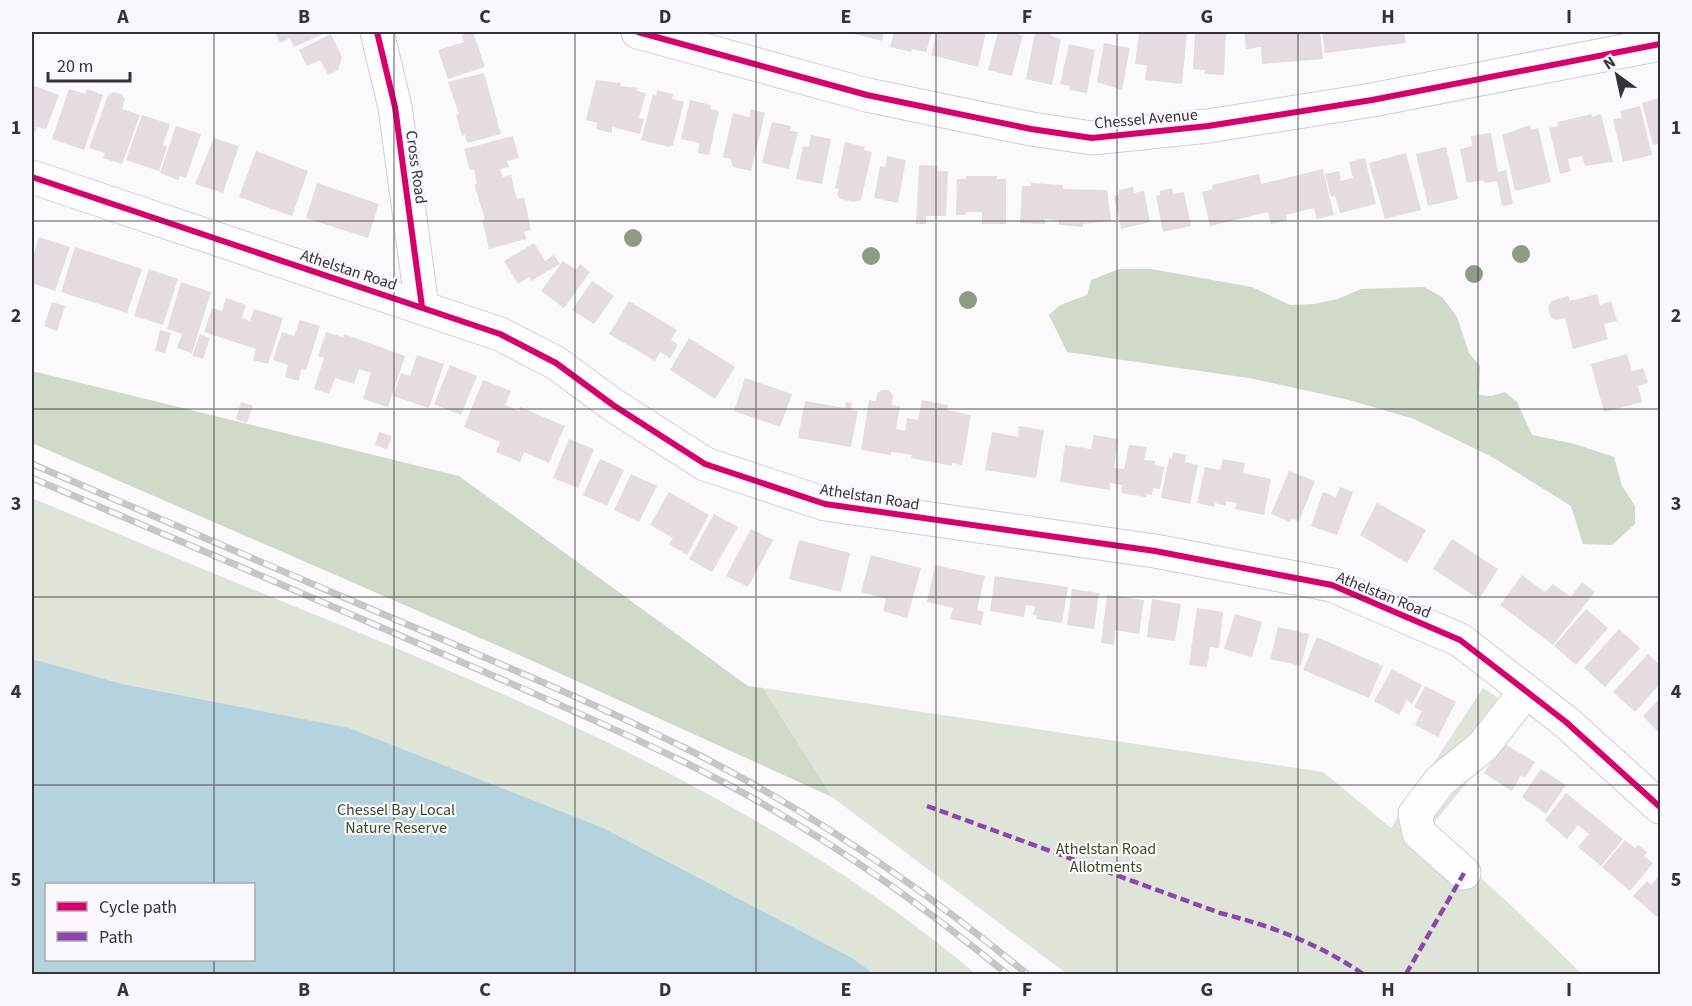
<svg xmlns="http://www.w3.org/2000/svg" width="1692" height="1006" viewBox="0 0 1692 1006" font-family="'Source Sans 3',sans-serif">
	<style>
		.green { fill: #dee5d8; fill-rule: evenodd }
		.forest { fill: #d1d9c8 }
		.water { fill: #b5d3de; fill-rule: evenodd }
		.building { fill: #e4dce2 }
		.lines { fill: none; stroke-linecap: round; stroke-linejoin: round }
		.minor-casing { stroke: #cfcdd2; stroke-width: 35 }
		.minor { stroke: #fefeff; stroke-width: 33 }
		.rail-casing { stroke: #c6c6c7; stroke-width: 7 }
		.rail { stroke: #faf7ff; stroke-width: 4.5; stroke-dasharray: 14; stroke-linecap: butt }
		.quiet { stroke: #8e44ad; stroke-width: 4.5; stroke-dasharray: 9 4.5; stroke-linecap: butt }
		.cycleway-casing { stroke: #faf7ff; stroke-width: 10 }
		.cycleway { stroke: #d6006c; stroke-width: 6 }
		.tree { fill: #909b81 }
		.grid { fill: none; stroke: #353239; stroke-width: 1.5; stroke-opacity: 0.55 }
		.labels { text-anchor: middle; stroke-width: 4.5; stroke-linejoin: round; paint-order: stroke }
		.street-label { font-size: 16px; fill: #353239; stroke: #faf7ff }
		.park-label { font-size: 16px; fill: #384e1c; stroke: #faf7ff }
		.neatline { fill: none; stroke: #353239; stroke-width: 2 }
		.grid-label { font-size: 20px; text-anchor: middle; font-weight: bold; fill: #353239 }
	</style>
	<rect width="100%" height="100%" fill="#fbf9fd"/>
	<g class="green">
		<path d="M32 498C135 541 239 584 343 626 566 718 790 817 976 974H32ZM46 884H254V960H46Z"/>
		<path d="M763 688 1323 772 1391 828 1483 688 1523 714 1428 830 1515 909 1582 974H1067L832 797Z"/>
	</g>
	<g class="forest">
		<path d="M1119 269H1151L1252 287 1290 305 1314 304 1338 299 1361 289 1424 287 1442 297 1457 317 1469 353 1480 366 1479 395 1491 396 1505 392 1517 402 1532 435 1575 444 1614 457 1622 486 1635 506V524L1612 545 1583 544 1571 506 1494 458 1414 419 1349 400 1249 378 1067 352 1049 315 1060 305 1087 295 1091 280Z"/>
		<path d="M32 371 459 476 748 686 763 688 832 797 526 658 32 443Z"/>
	</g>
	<path class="water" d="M32 659 122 684 349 728 603 828 852 958 874 974H32ZM46 884H254V960H46Z"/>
	<g class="building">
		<path d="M275 32H328L294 47 290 38 280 43Z"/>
		<path d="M473 32 485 67 448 79 438 50 464 42 462 35Z"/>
		<path d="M847 32H884L882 41Z"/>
		<path d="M894 32H932L926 52 912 49 911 52 890 47Z"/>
		<path d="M937 32H986L978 67 931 55Z"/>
		<path d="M998 32H1020L1019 35H1023L1012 76 988 70Z"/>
		<path d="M1035 32H1052L1051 36 1061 39 1052 85 1026 79Z"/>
		<path d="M1139 32H1187L1182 84 1145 80 1147 65 1135 64Z"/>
		<path d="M1195 32H1226L1224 75 1204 74 1205 70 1193 69Z"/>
		<path d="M1244 32H1320L1323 59 1262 64 1261 47 1246 49Z"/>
		<path d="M1322 32H1404L1406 43 1325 53Z"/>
		<path d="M331 34 342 57 338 70 328 75 320 60 307 66 299 50Z"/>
		<path d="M1104 43 1130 48 1122 90 1097 82Z"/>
		<path d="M1069 44 1095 50 1087 93 1069 90 1070 86 1060 84Z"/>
		<path d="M484 73 501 134 467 143 465 135 462 136 456 115 459 114 448 82Z"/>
		<path d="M596 80 621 83 620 86 638 88 637 91 646 93 639 118 644 119 640 134 612 127V133L596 129 597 123 586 120Z"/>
		<path d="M32 85 59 95 46 129 37 127 36 132 32 130Z"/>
		<path d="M69 89 85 94 87 89 103 95 84 150 52 139Z"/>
		<path d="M657 90 673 94 672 99 684 102 673 145 669 147 641 140 653 94 656 96Z"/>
		<path d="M114 92 121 94 125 99 122 109 140 115 122 164 103 158 105 153 89 148 108 95Z"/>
		<path d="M1660 98V143L1653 145 1642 103Z"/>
		<path d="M690 100 711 105 710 109 719 111 709 155 698 153 699 143 681 139Z"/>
		<path d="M1640 106 1652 155 1623 162 1613 119 1622 118 1620 111Z"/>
		<path d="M751 109 765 113 751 171 733 167 731 159 723 157 733 113 749 117Z"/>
		<path d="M1591 114 1592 117 1601 114 1613 162 1585 166 1582 156 1568 159 1571 171 1560 174 1549 128 1558 126V122Z"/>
		<path d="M142 115 170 124 163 145 167 147 159 171 126 160Z"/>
		<path d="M772 122 791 126 790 131 798 132 789 169 762 163Z"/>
		<path d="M1530 125 1531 130 1538 128 1551 182 1515 191 1502 135Z"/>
		<path d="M176 126 201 134 186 178 180 176 178 180 160 173Z"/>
		<path d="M1491 133 1498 172 1506 170 1513 204 1502 206 1497 181 1485 183 1484 180 1467 183 1460 149 1472 146 1471 136Z"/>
		<path d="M811 135 831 139 822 184 796 179 803 146 809 147Z"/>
		<path d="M513 136 519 158 507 161 509 167 500 169 503 177 511 175 517 199 524 197 531 230 524 232 526 239 489 249 482 220 485 219 474 184H477L474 169 470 170 464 149Z"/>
		<path d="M214 138 239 146 223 193 195 184Z"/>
		<path d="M845 142 865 147 864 150 872 152 861 200 854 202 840 199 837 195 839 189 835 188Z"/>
		<path d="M1446 147 1458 199 1428 206 1416 154Z"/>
		<path d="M256 151 308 171 292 216 239 197Z"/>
		<path d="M1406 153 1421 210 1385 219 1369 163Z"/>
		<path d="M887 156 906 160 898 203 874 198 880 166 885 167Z"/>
		<path d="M1365 158 1376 204 1340 213 1335 196 1331 197 1325 174 1339 171 1341 181 1353 178 1349 162Z"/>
		<path d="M919 165 938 166 937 171H948L946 216H926V224H916Z"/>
		<path d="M1323 169 1334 215 1317 219 1314 208 1286 215 1287 220 1271 224 1268 212 1210 226 1202 192 1213 189 1212 185 1259 174 1261 184Z"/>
		<path d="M966 176H997V179H1006V224H982V212H966V215H956L957 179H966Z"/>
		<path d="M317 183 379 204 368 238 306 218Z"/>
		<path d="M1031 183 1063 185V189L1107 190 1111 221 1083 224V227L1059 225V220L1045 219V224L1020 223 1022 186H1031Z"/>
		<path d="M1133 187 1134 193 1144 191 1150 222 1121 229 1114 196 1119 195V190Z"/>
		<path d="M1172 188 1173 194 1184 192 1191 226 1163 232 1156 196 1160 195V191Z"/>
		<path d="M39 237 70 247 55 291 32 283V259Z"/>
		<path d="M534 243 545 261 554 255 560 264 531 281 529 277 518 284 504 261Z"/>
		<path d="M75 247 142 269 127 313 61 292Z"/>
		<path d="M563 261 576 270 580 264 590 272 564 308 541 291Z"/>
		<path d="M149 269 178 279 163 325 134 316Z"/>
		<path d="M592 281 614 296 594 324 572 310Z"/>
		<path d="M181 282 211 292 192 353 177 348 182 334 167 329Z"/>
		<path d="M1597 294 1600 305 1611 301 1617 321 1604 324 1608 339 1573 349 1565 318 1556 320 1550 316 1548 307 1552 301 1568 296 1570 301Z"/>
		<path d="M226 298 246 305 242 318 250 321 254 309 283 318 268 364 253 360 256 349 204 332 212 308 222 311Z"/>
		<path d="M629 301 677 330 671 340 678 345 670 358 660 352 655 361 609 334Z"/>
		<path d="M52 302 65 306 57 331 44 326Z"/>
		<path d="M300 320 320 326 306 370 302 369 298 381 285 377 288 365 273 360 282 332 294 336Z"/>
		<path d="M160 330 171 333 165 353 155 351Z"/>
		<path d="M326 332 343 337 344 334 405 356 388 407 363 399 371 373 359 369 354 384 335 378 329 394 314 389 324 358 318 356Z"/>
		<path d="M200 334 210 338 203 359 192 356Z"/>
		<path d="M689 338 735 367 715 399 670 370Z"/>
		<path d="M1627 354 1632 371 1643 368 1648 383 1638 386 1642 402 1604 412 1591 364Z"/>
		<path d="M417 355 444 364 429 408 393 396 401 373 410 376Z"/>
		<path d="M450 365 477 376 461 415 434 404Z"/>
		<path d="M745 378 792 394 780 427 734 411Z"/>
		<path d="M483 380 511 391 505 405 519 411 520 407 565 426 549 463 524 452 520 462 496 452 500 442 464 427Z"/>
		<path d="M882 390H889L893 396 892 405 900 406 896 429 905 431 907 418 918 420 922 400 948 405 947 410 971 415 962 465 952 463V466L911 458 912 455 901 453 891 452V455L861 450 869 400 876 401 877 393Z"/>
		<path d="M805 401 845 408 846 402 852 403 851 410 858 411 851 447 798 438Z"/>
		<path d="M241 402 253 406 247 423 236 419Z"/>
		<path d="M1019 426 1044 430 1036 478 985 470 992 432 1018 437Z"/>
		<path d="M379 432 392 436 387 449 375 445Z"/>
		<path d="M1094 435 1118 439 1114 468 1124 469 1129 445 1147 447 1144 460 1155 461V465L1164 467 1160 489 1153 488 1152 495 1147 494 1146 497 1121 493 1122 485 1110 483V490L1060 482 1065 445 1091 449Z"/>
		<path d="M569 439 594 449 578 488 553 478Z"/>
		<path d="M1173 452 1186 455 1185 462 1198 465 1190 504 1161 498 1169 458 1172 459Z"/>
		<path d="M600 459 624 470 607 506 583 495Z"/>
		<path d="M1223 459 1245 463 1243 473 1271 479 1264 515 1235 509 1237 503 1226 501V506L1215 503 1214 507 1197 503 1205 467 1220 470Z"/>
		<path d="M1289 471 1315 481 1299 521 1292 519 1290 522 1271 514Z"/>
		<path d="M631 474 657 486 639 522 614 510Z"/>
		<path d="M1340 487 1353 492 1337 535 1311 526 1323 492 1336 497Z"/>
		<path d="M669 492 709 515 687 555 669 544 673 538 650 525Z"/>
		<path d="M1377 503 1426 530 1407 563 1360 535Z"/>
		<path d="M714 514 738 527 712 572 689 559Z"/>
		<path d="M751 529 773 540 748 587 726 576Z"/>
		<path d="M1452 539 1498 569 1479 599 1433 569Z"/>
		<path d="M799 540 850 553 841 592 789 579Z"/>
		<path d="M871 555 921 568 907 618 883 611 886 599 861 592Z"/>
		<path d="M935 565 985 576 977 610 984 612 981 625 950 619 953 608 927 602Z"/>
		<path d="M1522 575 1545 592 1553 584 1571 597 1582 582 1595 592 1553 645 1500 605Z"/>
		<path d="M995 576 1068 587 1062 623 1036 619 1037 616 1033 615 1035 606 1026 605 1024 617 990 611Z"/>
		<path d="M1072 589 1099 593 1094 629 1067 625Z"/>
		<path d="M1107 595 1144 600 1139 634 1115 630 1114 645 1101 643Z"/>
		<path d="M1152 599 1181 604 1175 641 1147 637Z"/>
		<path d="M1197 608 1223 612 1219 648 1210 647 1207 667 1189 665Z"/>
		<path d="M1586 609 1608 628 1576 665 1554 646Z"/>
		<path d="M1235 614 1262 622 1252 657 1224 649Z"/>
		<path d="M1278 627 1309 634 1301 666 1270 659Z"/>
		<path d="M1619 629 1640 648 1605 687 1584 668Z"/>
		<path d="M1317 637 1383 666 1369 698 1303 670Z"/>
		<path d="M1648 654 1660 665V684L1635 712 1613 692Z"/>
		<path d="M1392 669 1422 685 1412 704 1407 700 1399 715 1374 701Z"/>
		<path d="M1425 686 1456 702 1438 737 1415 725 1422 711 1414 707Z"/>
		<path d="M1660 698V734L1643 716Z"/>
		<path d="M1503 743 1535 762 1525 778 1521 775 1512 791 1484 773Z"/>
		<path d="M1541 769 1566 785 1546 814 1522 797Z"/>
		<path d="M1566 793 1623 839 1601 866 1578 847 1589 834 1578 825 1567 839 1545 820Z"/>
		<path d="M1625 840 1635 848 1638 845 1647 852 1644 856 1653 863 1630 891 1602 867Z"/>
		<path d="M1660 874V913L1657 917 1633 896 1647 881 1651 885Z"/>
	</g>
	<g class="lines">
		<g class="minor-casing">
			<g id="minor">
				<path d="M377 32 395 107 422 307"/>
				<path d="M638 32 867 95 1031 129 1092 138 1208 126 1372 100 1660 44"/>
				<path d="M32 177 500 334 556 363 613 405 705 464 825 504 1155 551 1332 585 1460 640 1566 722 1660 807"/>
				<path d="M1464 873 1419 833 1415 814 1440 781 1483 746 1526 691"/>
			</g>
		</g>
		<use href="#minor" class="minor"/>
		<g class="rail-casing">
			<g id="rail">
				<path d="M32 464C149 514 267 564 385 615 486 658 590 701 689 750 810 811 924 889 1027 974"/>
				<path d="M32 478C150 528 269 579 387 630 485 672 584 714 680 760 797 817 907 892 1007 974"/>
			</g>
		</g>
		<use href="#rail" class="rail"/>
		<g class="quiet">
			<path d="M927 806 1220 913C1272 926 1319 944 1363 974"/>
			<path d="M1406 974 1464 873"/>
		</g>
		<g class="cycleway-casing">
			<g id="cycleway">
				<path d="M377 32 395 107 422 307"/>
				<path d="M638 32 867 95 1031 129 1092 138 1208 126 1372 100 1660 44"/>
				<path d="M32 177 500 334 556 363 613 405 705 464 825 504 1155 551 1332 585 1460 640 1566 722 1660 807"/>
			</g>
		</g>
		<use href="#cycleway" class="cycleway"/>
	</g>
	<g class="tree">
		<circle cx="633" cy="238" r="9"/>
		<circle cx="1521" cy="254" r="9"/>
		<circle cx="871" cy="256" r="9"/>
		<circle cx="1474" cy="274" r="9"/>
		<circle cx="968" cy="300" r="9"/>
	</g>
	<path class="grid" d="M214 32V884M394 32V974M575 32V974M756 32V974M936 32V974M1117 32V974M1298 32V974M1478 32V974M32 221H1660M32 409H1660M32 597H1660M32 785H1660M214 960V974"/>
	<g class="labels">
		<g class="street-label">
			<text transform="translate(1146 118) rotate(-5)" y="6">Chessel Avenue</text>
			<text transform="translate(417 167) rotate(82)" y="6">Cross Road</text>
			<text transform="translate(349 269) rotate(18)" y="6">Athelstan Road</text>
			<text transform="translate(870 496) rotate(9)" y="6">Athelstan Road</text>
			<text transform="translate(1384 594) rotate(22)" y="6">Athelstan Road</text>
		</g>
		<g class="park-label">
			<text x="396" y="815">Chessel Bay Local<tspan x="396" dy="18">Nature Reserve</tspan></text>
			<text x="1106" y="854">Athelstan Road<tspan x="1106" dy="18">Allotments</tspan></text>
		</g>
	</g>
	<rect width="1692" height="1006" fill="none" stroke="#faf7ff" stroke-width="66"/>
	<rect x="45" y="883" width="210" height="78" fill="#faf7ff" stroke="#aba8b0" stroke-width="1.5"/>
	<rect x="57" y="902" width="30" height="9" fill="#d6006c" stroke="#aba8b0" stroke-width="1.5"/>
	<text x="99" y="913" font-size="18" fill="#353239">Cycle path</text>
	<rect x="57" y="932" width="30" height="9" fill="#8e44ad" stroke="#aba8b0" stroke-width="1.5"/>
	<text x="99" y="943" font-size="18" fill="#353239">Path</text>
	<g transform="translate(1617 75) rotate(327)" stroke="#faf7ff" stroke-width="4.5" paint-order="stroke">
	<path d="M0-4.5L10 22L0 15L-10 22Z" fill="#353239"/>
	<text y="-9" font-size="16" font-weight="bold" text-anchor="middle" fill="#353239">N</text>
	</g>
	<path d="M48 72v9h82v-9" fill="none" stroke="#353239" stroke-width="3"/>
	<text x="57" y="72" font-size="18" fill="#353239" stroke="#faf7ff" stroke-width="4.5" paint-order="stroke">20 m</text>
	<rect x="33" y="33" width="1626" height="940" class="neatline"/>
	<g class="grid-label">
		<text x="123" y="23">A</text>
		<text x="304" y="23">B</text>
		<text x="485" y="23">C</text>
		<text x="665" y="23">D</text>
		<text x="846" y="23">E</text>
		<text x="1027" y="23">F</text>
		<text x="1207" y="23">G</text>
		<text x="1388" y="23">H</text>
		<text x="1569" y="23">I</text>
		<text x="16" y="134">1</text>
		<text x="1676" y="134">1</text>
		<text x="16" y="322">2</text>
		<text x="1676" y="322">2</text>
		<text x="16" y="510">3</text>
		<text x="1676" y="510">3</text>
		<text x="16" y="698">4</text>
		<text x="1676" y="698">4</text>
		<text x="16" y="886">5</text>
		<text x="1676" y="886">5</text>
		<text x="123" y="996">A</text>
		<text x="304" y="996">B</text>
		<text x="485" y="996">C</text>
		<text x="665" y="996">D</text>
		<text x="846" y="996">E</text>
		<text x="1027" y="996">F</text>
		<text x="1207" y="996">G</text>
		<text x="1388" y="996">H</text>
		<text x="1569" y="996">I</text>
	</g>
</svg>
